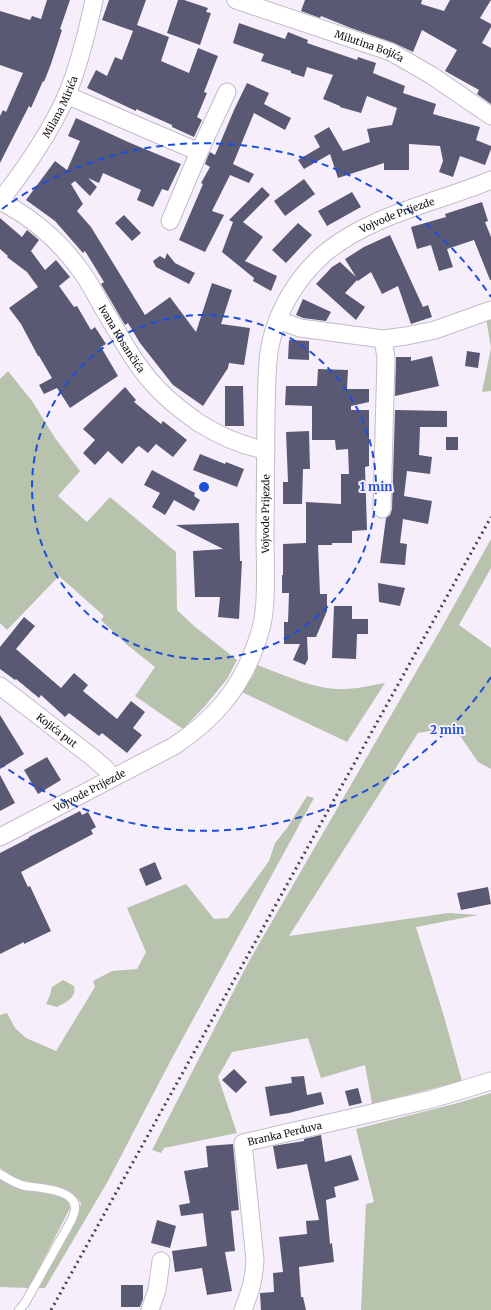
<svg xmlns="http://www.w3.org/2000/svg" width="491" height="1310" viewBox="0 0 491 1310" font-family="Merriweather,serif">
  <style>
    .green { fill: #b7c3ad }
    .building { fill: #5a5973 }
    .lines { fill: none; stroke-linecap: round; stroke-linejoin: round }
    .service-casing { stroke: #c4bbc9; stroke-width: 10 }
    .minor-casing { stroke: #c4bbc9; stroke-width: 19 }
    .service { stroke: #fff; stroke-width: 8 }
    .minor { stroke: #fff; stroke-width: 17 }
    .rail { stroke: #48444b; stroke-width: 3; stroke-dasharray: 2 4; stroke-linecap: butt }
    .ring { fill: none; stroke: #1d4ed8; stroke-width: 2; stroke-dasharray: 7 5 }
    .labels { text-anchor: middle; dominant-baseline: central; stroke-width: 4; stroke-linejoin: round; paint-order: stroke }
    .street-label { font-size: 10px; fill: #131015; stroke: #f7eefc }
    .centre { fill: #1d4ed8; stroke: #f7eefc; stroke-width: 2 }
    .ring-label { font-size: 12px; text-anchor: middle; font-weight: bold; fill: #1d4ed8; stroke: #f7eefc; stroke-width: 4; stroke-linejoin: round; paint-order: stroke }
  </style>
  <rect width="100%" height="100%" fill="#f7eefc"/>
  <path class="green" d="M491 317V391L482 392 491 348 486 318Z
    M8 371 32 401 55 438 80 471 58 496 87 522 110 497 176 552 177 610 194 626 237 660 227 679 205 706 183 729 135 696 155 667 126 644 101 620 104 616 59 576 7 630 0 623V379Z
    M491 539V568L459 625 491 648V769L478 762 454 727 418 733 289 936 448 913 478 915 416 927 443 1013 462 1081 372 1104 365 1065 321 1078 308 1038 232 1052 218 1077 237 1133 164 1148 161 1153 152 1150 248 963 442 627Z
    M257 665C284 675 316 690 344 689 358 689 372 685 385 683L347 742 242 692 253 676Z
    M307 796 314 798 172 1058 108 1181 45 1288H39L79 1212 81 1203C69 1183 44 1189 24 1182 16 1179 8 1173 0 1168V1015L7 1013 15 1028 26 1038 56 1051 95 987 93 981 112 971 137 969 146 952 127 908 186 884 214 919 228 918 269 861 275 843 287 828Z
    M63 980 74 986C77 998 66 1002 57 1007L46 1004 50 995 52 987Z
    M491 1093V1310H361L366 1204 374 1202 356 1129 454 1104Z
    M0 1178 60 1195C66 1198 69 1201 70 1208L29 1288 0 1287Z"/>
  <path class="building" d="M47 0H70L60 29 62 30 51 64 44 82 43 81 31 108 29 106 0 163V116L3 110 6 112 23 73 0 65V11L30 20 32 16 41 19Z
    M109 0H146L137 25 169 37 161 61 189 73 198 48 218 56 204 92 207 93 197 117 202 120 194 137 172 127V125L136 109V111L87 88 96 70 107 76 115 57 122 60 133 31 102 20Z
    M178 0H184L208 8 206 12 211 13 200 45 167 33Z
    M305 0H422L421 4 444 11 450 0H491L480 18 491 24V27L482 43 491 48V104L477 94 479 90 445 71 457 50 422 30 413 52 394 43 351 28 321 16 320 18 301 11Z
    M239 23 285 39 288 32 308 40 307 43 357 60 358 57 376 63 373 73 405 86 403 93 436 104 433 114 480 127 476 140 491 146V149L485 165 460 156 453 177 439 172 443 161 440 146 409 144V170H384V163L338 178 330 154 304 169 298 160 320 147 314 136 329 127 343 151 370 142 367 129 392 125 397 108 367 96 361 113 340 107V106L323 99 333 75 307 67 304 77 291 73V71L261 61 264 54 233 43Z
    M247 83 269 93 264 104 291 118 285 130 254 113 233 164 254 174 249 183 230 175 212 211 224 215 205 252 179 240 203 184 201 183 210 167 205 164 208 156 210 152 215 155 234 110Z
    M76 118 128 142 181 164 168 191 162 189 153 207 137 200 141 190 103 173 99 183 88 178 97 187 90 196 75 181 71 184 83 204 77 211 91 227 145 315 170 297 196 332 212 283 232 290 221 324 250 328 244 365 229 363 228 368 203 406 173 385 140 343 128 323 125 325 101 284 104 282 85 251 83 253 55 221 26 200 55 161 67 170 80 141 68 136Z
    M304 179 315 194 285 216 274 201Z
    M262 187 270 195 243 222 263 237 245 261 277 276 271 291 253 281 254 278 222 252 233 222 229 220Z
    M352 192 361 207 327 226 318 211Z
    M482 202 488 221 485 222 491 237V280H490L474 240 447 249 453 267 439 271 431 245 417 249 411 227 446 217 445 214Z
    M124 215 141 233 132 241 115 223Z
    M0 218 22 237 27 230 39 240 31 251 45 270 56 260 70 277 59 286 74 307 77 306 91 330 95 327 106 344 101 347 118 376 70 408 57 388 44 394 39 385 52 378 39 356H38L21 324 9 308 38 287 27 272 7 257 8 256 0 249Z
    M298 223 312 235 286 263 272 250Z
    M390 235 423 307 428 305 432 317 411 324 398 286 382 294 371 272 358 281 357 280 345 293 365 307 356 320 316 284 332 267 340 262 356 277 345 259 364 247Z
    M167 253 175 263 195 273 189 284 156 267 153 261 160 256 165 259Z
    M303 299 331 312 326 321 303 318 296 315Z
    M289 340 309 341V360L288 359Z
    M467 351 480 353 478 368 465 366Z
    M432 356 439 386 395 396 396 357H411V361Z
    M318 369 348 370 347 389H369V402L351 406V410H369V466L365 467 367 530 352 531V543H332V545H318L320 594H327V611L316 637H307L308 659 305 665 293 660 300 644H284V622H288L289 593H282V575H283V544L306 543V502L341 504V474H349L348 449 336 450 335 440H312V406L285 405 286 386H317Z
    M225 386H243L244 426H225Z
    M125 387 136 400 134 402 161 424 163 421 187 440 173 457 156 444 148 453 139 446 136 448 134 451 122 464 108 451 95 465 83 453 95 440 83 429Z
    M395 410 447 411V427H420L419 455 432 457 430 474 407 471 404 496 432 501 428 524 403 519 400 543 407 544 405 565 380 563 386 518 390 515 392 509Z
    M309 431 310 469H303L302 504H283V482H288L286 432Z
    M446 437H458V450H446Z
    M200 454 225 464 226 462 244 469 237 487 193 470Z
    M152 470 195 493 194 496 200 500 194 511 174 500 165 515 152 507 160 493 144 485Z
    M239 523 240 561H242L239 619 218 617 220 597H195L193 551 223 549 176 525Z
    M378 583 405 588 400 606 379 602Z
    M334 606H352V619H368V634H357L356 659 332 658Z
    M24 617 35 626 16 649 61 688 74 673 88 685 83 691 117 719 131 701 145 712 133 728 142 735 127 753 102 733 99 736 69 713 65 717 41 695 39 698 16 679 15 680 0 669V647Z
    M0 715 24 754 0 769Z
    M47 757 61 780 38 794 24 770Z
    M0 775 15 803 0 811Z
    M80 811 82 815 88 812 96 827 91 830 93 834 21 872 28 887 30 886 51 931 24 944V942L0 954V853L29 838V837Z
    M155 862 162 879 146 886 139 869Z
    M488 887 491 904 461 910 457 893Z
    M234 1069 247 1082 236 1093 222 1080Z
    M304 1076 307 1095 321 1092 324 1104 289 1113 270 1116 265 1087 292 1083 291 1077Z
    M358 1088 362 1103 349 1106 345 1091Z
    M321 1135 325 1162 351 1155 359 1180 334 1187 336 1197 326 1200 330 1244 332 1243 334 1262 299 1267 301 1297H303L306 1310H261L260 1293 274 1292 273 1273 283 1272 279 1237 307 1234 306 1221 319 1220 307 1164 277 1169 273 1146 304 1141V1139Z
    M233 1144 239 1210 231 1211 235 1251 225 1252 232 1291 207 1295 202 1268 175 1272 172 1251 207 1246 203 1213 181 1216 179 1205 190 1203 184 1171 208 1167 206 1146Z
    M157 1220 176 1226 170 1248 151 1243Z
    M121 1285H143V1299L140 1307H121Z"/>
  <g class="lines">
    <defs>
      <path id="service" d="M0 1174C8 1179 16 1184 25 1186 38 1188 73 1189 75 1206 76 1211 73 1216 71 1221L25 1303 19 1310"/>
      <g id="minor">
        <path id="s1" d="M236 0 391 52 431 75 491 116"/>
        <path d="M66 96 78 100 199 152"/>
        <path id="s2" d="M0 201C30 216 58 240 78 267 88 279 95 294 103 308 120 336 136 367 159 390 171 403 185 413 199 423 220 436 241 446 266 450"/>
        <path id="s3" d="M0 201C25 169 49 134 66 97 79 66 87 33 94 0"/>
        <path d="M170 221 199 152 227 92"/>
        <path d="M278 320 300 328 383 339 406 336 435 330 491 310"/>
        <path d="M382 509 386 358 383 339"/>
        <path id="s4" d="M0 686 92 757 106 769 112 778"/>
        <path id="s5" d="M0 837 174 746C213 720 239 691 255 647 259 636 263 623 264 612 267 586 265 560 265 535 265 494 266 452 266 411 267 389 266 367 270 346 277 310 298 276 325 253 372 214 436 203 491 180"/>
        <path d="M150 1310 157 1290 161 1261"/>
        <path id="s6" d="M243 1310C250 1292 254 1280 255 1260L243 1143 432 1099 491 1081"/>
      </g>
    </defs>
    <use href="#service" class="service-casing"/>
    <use href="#minor" class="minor-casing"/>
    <use href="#service" class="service"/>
    <use href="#minor" class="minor"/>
    <path class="rail" d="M51 1310 491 517"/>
  </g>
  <g class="ring">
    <circle cx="204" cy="487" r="172"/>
    <path d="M491 677A344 344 0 0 1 2 765M2 209A344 344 0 0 1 491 297"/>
  </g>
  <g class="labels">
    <g class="street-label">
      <text stroke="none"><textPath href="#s1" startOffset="141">Milutina Bojića</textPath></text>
      <text stroke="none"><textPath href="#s3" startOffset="112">Milana Mirića</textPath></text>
      <text stroke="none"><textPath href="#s5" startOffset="821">Vojvode Prijezde</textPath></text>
      <text stroke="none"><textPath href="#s2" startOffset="187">Ivana Kosančića</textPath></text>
      <text stroke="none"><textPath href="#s5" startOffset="461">Vojvode Prijezde</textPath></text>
      <text stroke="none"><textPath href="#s4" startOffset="72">Kojića put</textPath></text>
      <text stroke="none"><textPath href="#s5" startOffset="101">Vojvode Prijezde</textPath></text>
      <text stroke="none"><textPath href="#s6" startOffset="212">Branka Perduva</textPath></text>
    </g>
  </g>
  <circle cx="204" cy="487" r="6" class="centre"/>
  <g class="ring-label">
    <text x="376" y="491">1 min</text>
    <text x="447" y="734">2 min</text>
  </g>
</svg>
